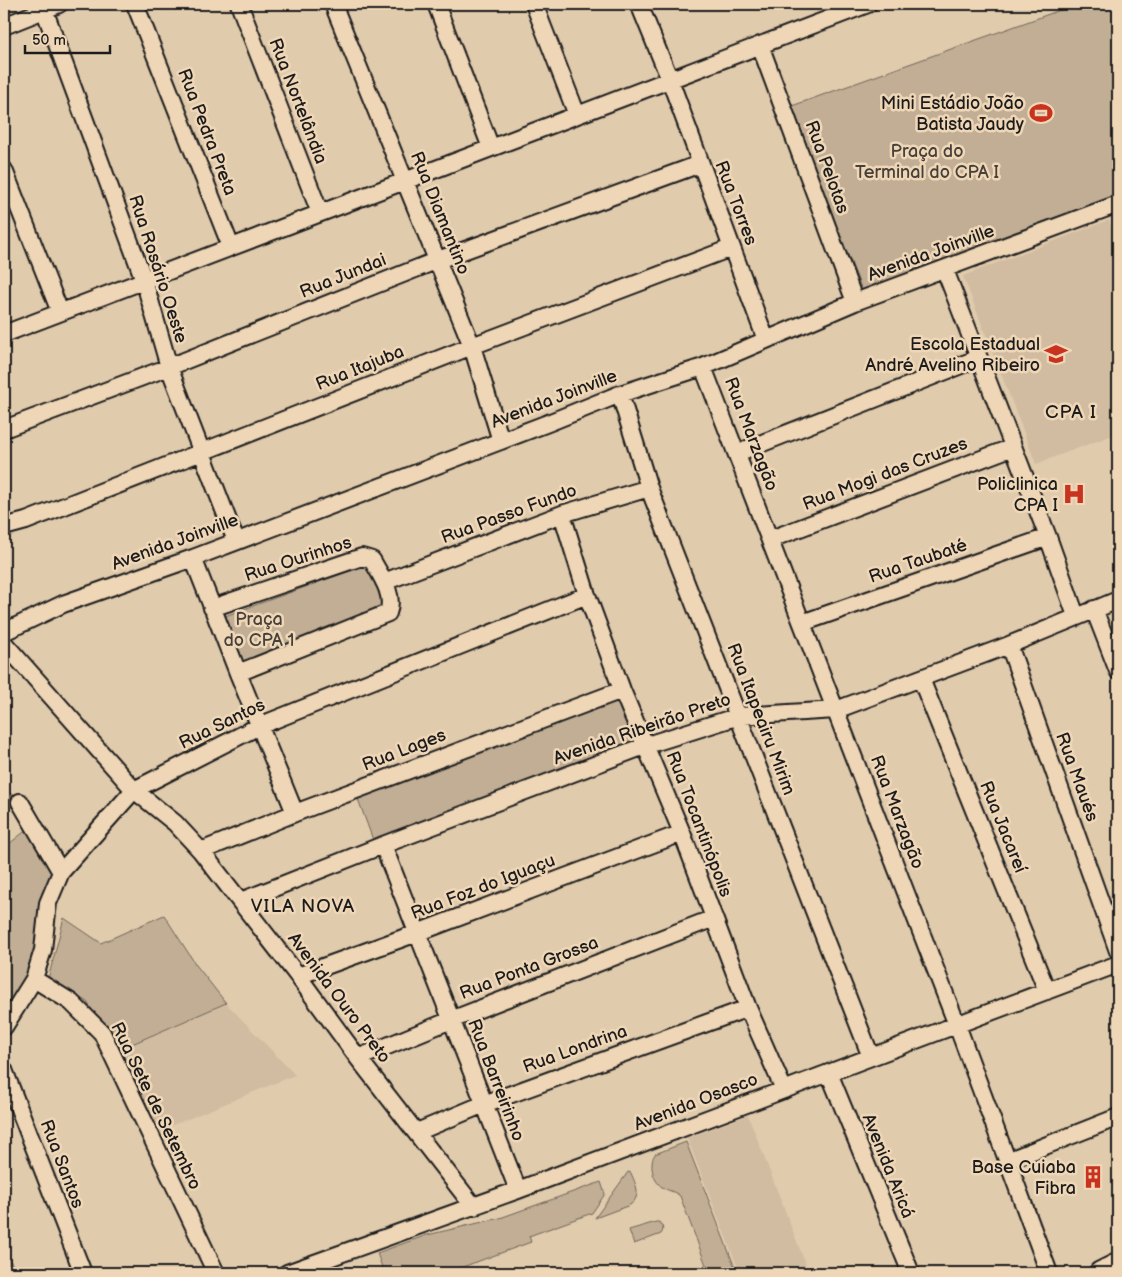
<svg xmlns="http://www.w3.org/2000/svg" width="1122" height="1277" viewBox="0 0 1122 1277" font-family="'Balsamiq Sans',sans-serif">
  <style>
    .built { fill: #d1bca1 }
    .green { fill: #c1ae95; stroke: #6e6558 }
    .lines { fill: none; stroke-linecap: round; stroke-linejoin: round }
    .minor-casing { stroke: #1c1c1c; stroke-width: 20 }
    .major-casing { stroke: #1c1c1c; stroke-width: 25 }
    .minor { stroke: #eed6b6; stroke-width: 16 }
    .major { stroke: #eed6b6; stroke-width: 21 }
    .labels { text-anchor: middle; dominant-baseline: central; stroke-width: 5; stroke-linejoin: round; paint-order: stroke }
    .street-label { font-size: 18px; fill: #1c1c1c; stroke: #eed6b6 }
    .poi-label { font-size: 18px; fill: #1c1c1c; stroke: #eed6b6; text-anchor: end }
    .park-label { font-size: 18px; fill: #45403a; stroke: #eed6b6 }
    .neighbourhood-label { font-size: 19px; letter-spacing: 1px; fill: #1c1c1c; stroke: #eed6b6 }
  </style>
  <rect width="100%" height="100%" fill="#e1cbad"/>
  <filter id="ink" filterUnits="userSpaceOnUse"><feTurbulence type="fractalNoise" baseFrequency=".02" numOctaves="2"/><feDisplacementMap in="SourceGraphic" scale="10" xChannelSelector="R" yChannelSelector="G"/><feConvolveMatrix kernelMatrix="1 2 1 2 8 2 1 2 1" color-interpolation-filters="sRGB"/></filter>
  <g filter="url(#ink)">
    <path class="built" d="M1109 220 1118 245V433L1036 464 963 276Z
      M226 1003 295 1075 156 1132 116 1051Z
      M748 1115 809 1273H740L687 1138Z"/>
    <path class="green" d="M1077 4H1112L1118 18V194L862 290 789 107Z
      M369 564 384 604 243 663 225 616Z
      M617 701C627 708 632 727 633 740L628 743 373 840 358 799Z
      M4 783 16 803 4 814Z
      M29 828 56 872 29 976 9 1004 4 1002V848Z
      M164 915 196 965 226 1003 116 1051 87 1002 48 979 64 918 101 943Z
      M686 1142 737 1273H709L680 1196C674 1191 668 1191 662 1187 652 1180 649 1163 655 1154Z
      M628 1172 631 1173C636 1185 642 1196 630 1205L595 1218Z
      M601 1182 605 1194 592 1213 529 1236 531 1242 446 1273H384L377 1253 427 1235 500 1218Z
      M656 1222H659C663 1226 664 1230 661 1234L634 1244 629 1230Z
      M4 1251 18 1273H4Z"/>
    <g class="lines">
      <defs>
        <path id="minor" d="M135 4 231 247
          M239 4 320 213
          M333 4 472 346 501 441
          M436 4 491 148
          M534 4 577 115
          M639 4 670 80 766 340
          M44 9 144 280 169 367 236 541
          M4 26 59 4
          M760 45 855 302
          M4 170 60 312
          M945 270 1048 537 1076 616
          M4 334 868 4
          M703 367 957 1025 1049 1273
          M620 394 649 488 871 1057
          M4 429 169 367 438 260 700 164
          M737 453 979 358
          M562 514 587 595 622 690 682 833 748 1008 784 1090
          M4 527 26 521 472 346 731 248
          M771 539 1013 447
          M193 558 238 673 295 813
          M384 582 562 514 649 488
          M212 608 362 557 372 560C381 576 395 595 388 613L238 673
          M1094 609 1118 671
          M802 623 1048 537
          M4 632 63 604 193 558 548 423 620 394 703 367 855 302 1118 204
          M4 643 134 790 175 823 201 851 298 976 358 1058 474 1207
          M1009 645 1118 951
          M921 679 1047 991
          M20 802 61 872
          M383 845 518 1190
          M201 851 295 813 622 690
          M241 901 383 845 647 745 739 716 836 710 1009 645 1118 600
          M298 976 417 933 682 833
          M34 979 71 1002 102 1033 216 1273
          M4 1027 34 979 43 950 48 903 61 872 134 790 259 726 587 595
          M358 1058 451 1020 714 918
          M4 1070 83 1273
          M829 1073 911 1273
          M417 1132 484 1104 748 1008
          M1007 1161 1118 1117
          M287 1273 518 1190 1118 964"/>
        <path id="major" d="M1100 1273 1118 1264"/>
      </defs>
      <use href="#minor" class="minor-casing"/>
      <use href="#major" class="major-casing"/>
      <use href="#minor" class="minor"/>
      <use href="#major" class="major"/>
    </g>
  </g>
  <defs>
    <symbol id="stadium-bare" viewBox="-9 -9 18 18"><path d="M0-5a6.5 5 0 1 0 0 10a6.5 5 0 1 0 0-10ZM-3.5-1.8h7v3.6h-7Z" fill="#c8321e" stroke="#eed6b6" stroke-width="2.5" paint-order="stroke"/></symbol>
    <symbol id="school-bare" viewBox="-9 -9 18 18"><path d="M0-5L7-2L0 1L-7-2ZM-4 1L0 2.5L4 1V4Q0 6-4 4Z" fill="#c8321e" stroke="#eed6b6" stroke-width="2.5" paint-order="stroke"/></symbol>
    <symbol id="hospital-bare" viewBox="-9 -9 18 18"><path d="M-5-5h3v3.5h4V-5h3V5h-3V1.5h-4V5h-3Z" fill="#c8321e" stroke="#eed6b6" stroke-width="2.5" paint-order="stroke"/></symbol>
    <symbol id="building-bare" viewBox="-9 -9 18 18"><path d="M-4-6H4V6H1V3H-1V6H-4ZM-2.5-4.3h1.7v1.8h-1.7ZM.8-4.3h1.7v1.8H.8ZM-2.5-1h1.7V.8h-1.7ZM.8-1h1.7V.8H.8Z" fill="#c8321e" stroke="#eed6b6" stroke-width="2.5" paint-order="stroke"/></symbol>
  </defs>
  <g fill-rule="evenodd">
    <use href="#stadium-bare" x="1025" y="97" width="32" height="32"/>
    <use href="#school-bare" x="1040" y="338" width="32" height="32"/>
    <use href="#hospital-bare" x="1058" y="478" width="32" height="32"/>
    <use href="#building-bare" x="1077" y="1161" width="32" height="32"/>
  </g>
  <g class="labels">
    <g class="street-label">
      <text transform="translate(298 101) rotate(69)">Rua Nortelândia</text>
      <text transform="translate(207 132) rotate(69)">Rua Pedra Preta</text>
      <text transform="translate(827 167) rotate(70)">Rua Pelotas</text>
      <text transform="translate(736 203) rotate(69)">Rua Torres</text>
      <text transform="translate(440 213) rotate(68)">Rua Diamantino</text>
      <text transform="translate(931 253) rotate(-20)">Avenida Joinville</text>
      <text transform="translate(158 269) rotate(72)">Rua Rosário Oeste</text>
      <text transform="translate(343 276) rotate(-22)">Rua Jundai</text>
      <text transform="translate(360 368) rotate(-22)">Rua Itajuba</text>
      <text transform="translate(554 399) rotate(-21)">Avenida Joinville</text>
      <text transform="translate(751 434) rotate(69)">Rua Marzagão</text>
      <text transform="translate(885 474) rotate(-21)">Rua Mogi das Cruzes</text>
      <text transform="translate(509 514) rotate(-20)">Rua Passo Fundo</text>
      <text transform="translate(175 542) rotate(-20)">Avenida Joinville</text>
      <text transform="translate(298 559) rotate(-18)">Rua Ourinhos</text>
      <text transform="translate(918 561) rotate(-19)">Rua Taubaté</text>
      <text transform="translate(761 719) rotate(69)">Rua Itapeairu Mirim</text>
      <text transform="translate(222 724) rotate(-26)">Rua Santos</text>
      <text transform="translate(642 729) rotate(-19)">Avenida Ribeirão Preto</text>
      <text transform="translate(404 750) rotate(-21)">Rua Lages</text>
      <text transform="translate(1077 777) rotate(70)">Rua Maués</text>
      <text transform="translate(897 812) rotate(69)">Rua Marzagão</text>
      <text transform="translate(699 824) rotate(69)">Rua Tocantinópolis</text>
      <text transform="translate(1003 827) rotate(68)">Rua Jacareí</text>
      <text transform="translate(483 887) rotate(-21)">Rua Foz do Iguaçu</text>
      <text transform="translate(529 968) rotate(-21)">Rua Ponta Grossa</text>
      <text transform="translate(339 998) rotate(53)">Avenida Ouro Preto</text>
      <text transform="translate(575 1049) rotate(-20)">Rua Londrina</text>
      <text transform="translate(496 1080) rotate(69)">Rua Barreirinho</text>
      <text transform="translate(696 1102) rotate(-21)">Avenida Osasco</text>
      <text transform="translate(156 1106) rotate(64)">Rua Sete de Setembro</text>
      <text transform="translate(62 1164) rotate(69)">Rua Santos</text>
      <text transform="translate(888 1166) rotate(68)">Avenida Aricá</text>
    </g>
    <g class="poi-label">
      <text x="1024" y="103">Mini Estádio João<tspan x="1024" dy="21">Batista Jaudy</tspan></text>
      <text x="1040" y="344">Escola Estadual<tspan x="1040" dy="21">André Avelino Ribeiro</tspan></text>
      <text x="1058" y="484">Policlinica<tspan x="1058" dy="21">CPA I</tspan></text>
      <text x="1076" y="1167">Base Cuiaba<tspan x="1076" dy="21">Fibra</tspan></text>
    </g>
    <g class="park-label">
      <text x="927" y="151">Praça do<tspan x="927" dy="21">Terminal do CPA I</tspan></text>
      <text x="259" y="619">Praça<tspan x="259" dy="21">do CPA 1</tspan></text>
    </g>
    <g class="neighbourhood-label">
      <text x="1071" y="412">CPA I</text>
      <text x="303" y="906">VILA NOVA</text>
    </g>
  </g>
  <rect width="1122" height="1277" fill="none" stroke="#eed6b6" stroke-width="20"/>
  <rect x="10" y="10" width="1102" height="1257" fill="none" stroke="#1c1c1c" stroke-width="2" filter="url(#ink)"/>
  <path d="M25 45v8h85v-8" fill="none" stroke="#1c1c1c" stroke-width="2.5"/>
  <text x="32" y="45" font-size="15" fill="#1c1c1c" stroke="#eed6b6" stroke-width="4" paint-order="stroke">50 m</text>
</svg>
